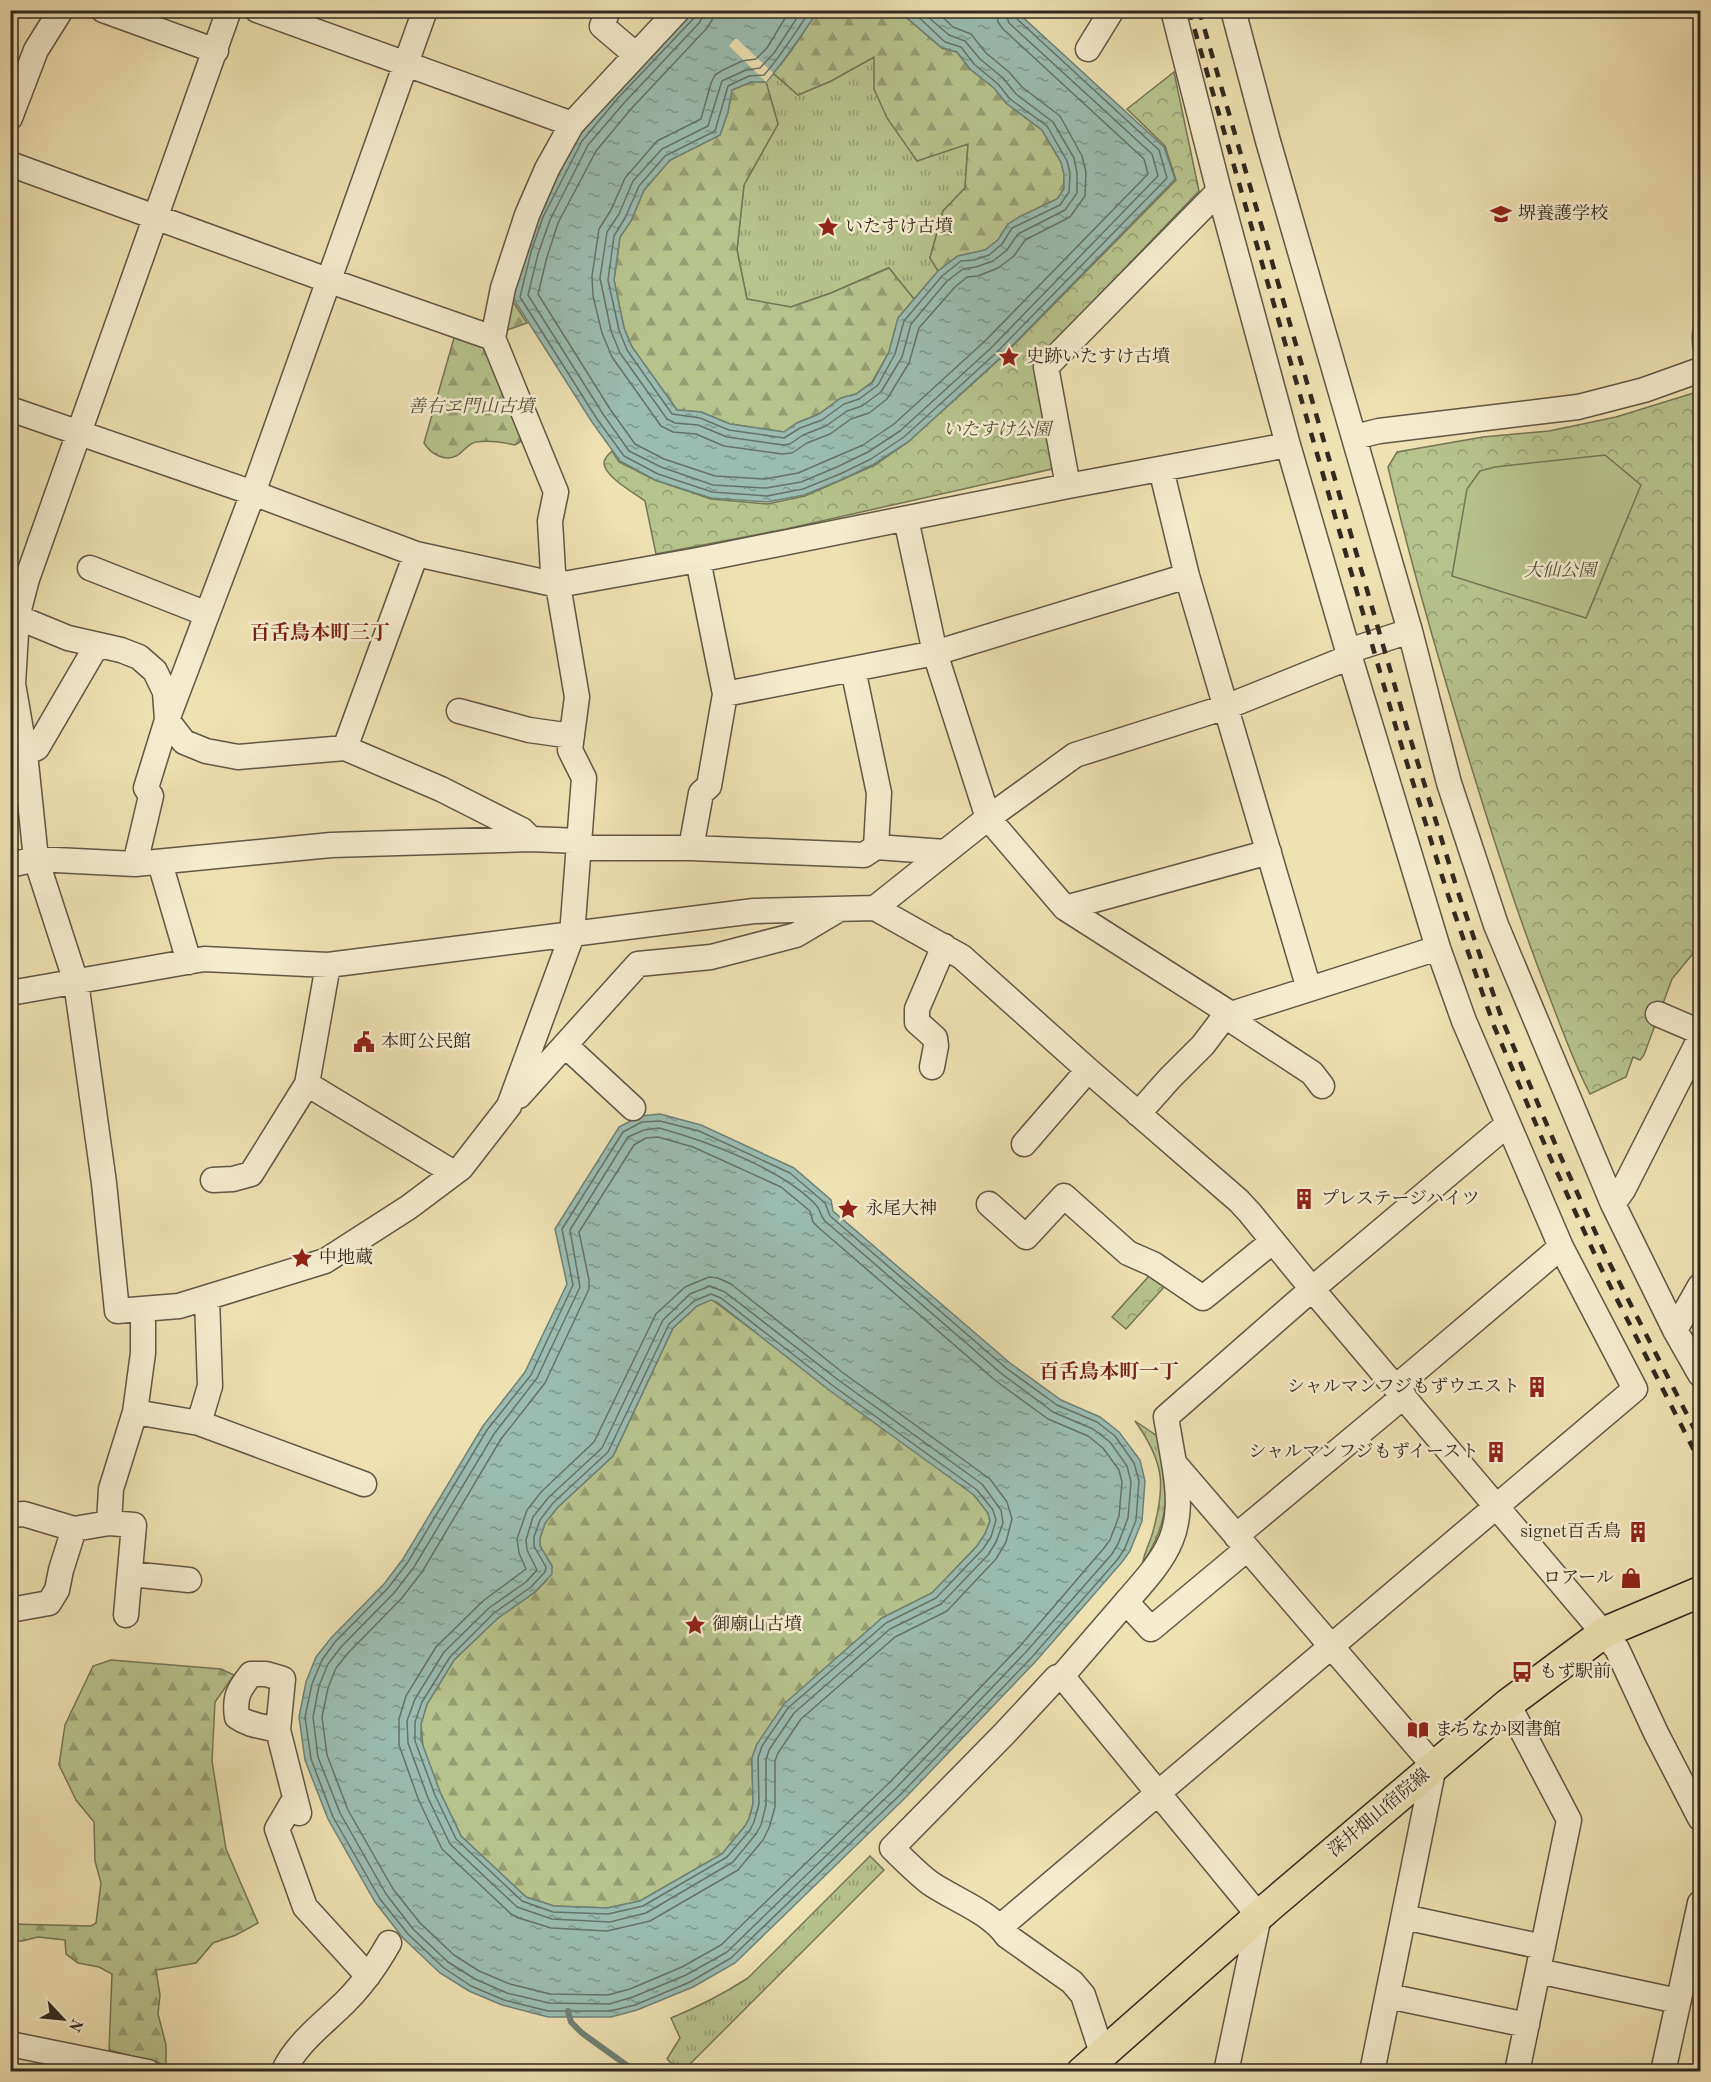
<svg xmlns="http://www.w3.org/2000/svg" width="1711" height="2082" viewBox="0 0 1711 2082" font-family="'Old Standard TT','Noto Serif JP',serif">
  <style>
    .grass { fill: url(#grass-tufts); stroke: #747656; stroke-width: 1.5 }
    .forest { fill: url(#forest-firs); stroke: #747656; stroke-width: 1.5 }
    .park { fill: url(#park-crowns); stroke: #747656; stroke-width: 1.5 }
    .garden { fill: #b7c38d; stroke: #747656; stroke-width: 1.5 }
    .water { fill: url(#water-ripples); stroke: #708177; stroke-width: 1.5; fill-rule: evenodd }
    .pier { fill: #eee1b2 }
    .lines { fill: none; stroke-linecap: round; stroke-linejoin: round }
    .shore { stroke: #667268; stroke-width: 1.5 }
    .stream { stroke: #708177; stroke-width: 6 }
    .minor-casing { stroke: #605744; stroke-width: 27 }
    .major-casing { stroke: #31291f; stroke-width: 33 }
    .minor { stroke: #f4eccd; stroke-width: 24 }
    .major { stroke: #eee1b2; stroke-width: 30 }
    .rail { stroke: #31291f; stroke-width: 4.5; stroke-dasharray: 10 10; stroke-linecap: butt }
    .labels { text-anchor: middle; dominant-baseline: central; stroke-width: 5; stroke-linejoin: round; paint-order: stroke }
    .poi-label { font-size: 18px; fill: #31291f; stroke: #f4eccd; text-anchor: start }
    .park-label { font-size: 18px; font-style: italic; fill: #52503a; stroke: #f4eccd }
    .street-label { font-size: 18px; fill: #31291f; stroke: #f4eccd }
    .neighbourhood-label { font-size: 20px; font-weight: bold; fill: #7a1f14; stroke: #f4eccd }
  </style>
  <defs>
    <pattern id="grass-tufts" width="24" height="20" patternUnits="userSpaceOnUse" patternTransform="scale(1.5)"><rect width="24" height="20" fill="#b7c38d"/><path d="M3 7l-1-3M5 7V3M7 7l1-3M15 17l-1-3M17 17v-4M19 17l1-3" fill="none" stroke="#959e73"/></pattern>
    <pattern id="forest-firs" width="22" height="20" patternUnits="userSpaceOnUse" patternTransform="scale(1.5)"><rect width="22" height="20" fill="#b7c38d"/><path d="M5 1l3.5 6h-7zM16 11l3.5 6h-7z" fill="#959e73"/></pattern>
    <pattern id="park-crowns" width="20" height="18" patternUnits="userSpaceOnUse" patternTransform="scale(1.5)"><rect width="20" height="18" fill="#b7c38d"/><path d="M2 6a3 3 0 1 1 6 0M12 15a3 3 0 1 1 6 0" fill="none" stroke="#959e73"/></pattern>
    <pattern id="water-ripples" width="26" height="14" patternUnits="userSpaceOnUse" patternTransform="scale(1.5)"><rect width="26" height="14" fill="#9abcb1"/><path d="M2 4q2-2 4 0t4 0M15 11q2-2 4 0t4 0" fill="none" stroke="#7e998f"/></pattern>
  </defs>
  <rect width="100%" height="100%" fill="#eee1b2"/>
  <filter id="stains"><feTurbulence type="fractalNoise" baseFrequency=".00333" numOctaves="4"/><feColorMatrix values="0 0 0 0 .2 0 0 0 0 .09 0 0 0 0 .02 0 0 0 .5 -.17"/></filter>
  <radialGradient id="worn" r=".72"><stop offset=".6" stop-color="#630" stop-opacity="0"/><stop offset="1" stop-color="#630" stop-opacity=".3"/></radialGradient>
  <path class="grass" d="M874 57 968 144 965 188 943 211 930 258 938 271 914 299 888 268 831 293 791 307 747 300 737 250 744 185 778 124 766 82 773 73 798 95 831 81Z
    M1135 1421 1166 1442C1168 1476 1170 1509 1155 1541 1151 1548 1149 1556 1143 1561 1145 1552 1149 1544 1152 1535 1166 1486 1165 1463 1135 1421Z
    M870 1856 884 1870 683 2071H679L667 2059 680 2038 671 2018C698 2007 723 1994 748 1978Z"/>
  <path class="forest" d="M818 11H904L907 18 942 48 957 52 970 69 994 88 1006 103 1042 130 1061 162 1064 174V189L1057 199 1008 224 998 240 985 250 958 256 938 271 930 258 943 211 965 188 968 144 917 161 887 118 874 89V57L831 81 798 95 773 73C791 55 803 31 818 11Z
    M751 82H766L778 124 744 185 737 250 747 299 791 307 831 293 889 268 914 299 898 318 889 352 872 382 856 394 841 398 819 414 797 423 784 432 730 424 701 412 677 410 632 347 624 328 614 280 620 237 631 221 644 190 670 160 720 135 728 112 732 90Z
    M512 300 527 323 507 330V320Z
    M454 338 483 347 521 437 520 442 515 445C502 442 490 440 476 442 467 444 464 452 456 456 444 462 430 453 424 443Z
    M711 1299 974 1495 988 1513 990 1521 985 1534 977 1546 932 1593 882 1618 757 1744 752 1758 753 1804 749 1819 745 1826 722 1854 640 1901 607 1908 554 1906 526 1897 461 1836 440 1792 423 1748 421 1724 427 1704 454 1660 498 1618 535 1592 547 1580 552 1566 540 1546V1538L545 1523 558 1507 613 1456 673 1328 697 1306Z
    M111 1660 221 1669 234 1675 215 1702 212 1761 226 1849 258 1923 236 1935 213 1943 196 1963 156 1970 160 1995 158 2014 166 2045V2065L109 2050 112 1974 99 1967 78 1963 66 1954 65 1940 38 1937 22 1941H11V1924L91 1926 96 1923 101 1883 95 1861 94 1822 76 1800 59 1765 65 1725 93 1666Z"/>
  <path class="park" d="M1174 72 1199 191 1038 359 1056 462 1052 469 786 529 656 554 645 501C634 493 604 476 604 463 604 458 609 454 612 451L619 462 655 480 711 499 767 504 805 496 875 465 908 442 1001 358 1176 180 1165 146 1127 109Z
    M1700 391V945L1672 979 1644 1055 1640 1060 1633 1057 1626 1077 1590 1094C1575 1065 1564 1035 1553 1006 1527 941 1505 875 1484 808 1449 695 1415 582 1388 467L1397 452 1483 437 1549 431 1616 417Z
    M1149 1276 1166 1285 1126 1329 1112 1317Z"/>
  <path class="garden" d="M1700 311V350L1694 352C1690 337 1692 324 1700 311Z
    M1605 455 1641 485 1586 618 1452 576 1467 489 1480 471 1495 467Z"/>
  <path class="water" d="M692 11H818C801 35 786 60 766 82H751L732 90 728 112 720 135 670 160 644 190 631 221 620 237 614 280 624 328 632 347 677 410 701 412 730 424 784 432 797 423 819 414 841 398 856 394 873 382 889 352 898 318 938 271 958 256 985 250 998 240 1008 224 1019 217 1057 199 1064 189V174L1061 162 1042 130 1006 103 994 88 970 69 957 52 942 48 907 18 904 11H1016L1164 147 1175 179 1001 357 908 442 874 464 843 479 804 495 767 502 711 498 655 480 620 461 592 422 513 298 525 250 537 215 577 138 614 94Z
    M660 1114 701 1125 794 1168 831 1200 833 1211 1010 1363 1061 1400 1100 1417 1119 1432 1140 1460 1145 1481 1142 1521 1130 1551 1122 1562 1036 1661 906 1797 735 1963 693 1987 637 2010 611 2017H548L502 2005 469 1991 440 1973 403 1938 375 1902 328 1819 305 1760 299 1717 306 1682 316 1657 331 1638 384 1584 403 1559 483 1426 525 1372 567 1284 555 1229 619 1127 640 1116ZM711 1300 718 1303 829 1390 974 1495 988 1513 990 1521 985 1534 977 1546 932 1593 882 1618 784 1704 757 1744 752 1758 753 1804 749 1819 745 1826 722 1854 640 1901 607 1908 554 1906 526 1897 461 1836 440 1792 421 1740V1724L427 1704 454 1660 498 1618 535 1592 552 1574V1566L540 1546V1538L545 1523 558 1507 613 1456 673 1328 697 1306Z"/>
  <path class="pier" d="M736 38 773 73 766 82 729 46Z"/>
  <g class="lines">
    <path class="shore" d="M696 10 695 17 618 98 582 141 543 217 531 252 520 297 597 419 624 456 658 474 712 492 767 496 803 489 840 474 871 459 904 437 996 353 1167 178 1159 150 1015 17 1012 10
      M704 10 700 22 624 103 588 145 550 220 538 254 528 295 603 414 629 451 661 467 713 485 766 488 801 482 837 467 868 452 900 431 991 348 1158 176 1152 154 1009 23 1005 10
      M713 10 712 20 707 28 631 109 596 151 558 223 547 257 538 294 610 409 635 444 664 459 715 476 765 479 798 473 863 445 894 424 985 341 1148 174 1144 159 1003 29 998 22 996 10
      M790 10 767 48 756 59 742 61 723 70 715 75 711 83 701 119 657 141 625 178 611 210 599 229 592 276 593 296 602 333 612 357 661 426 673 432 696 434 724 446 782 454 792 453 807 443 830 434 851 419 869 413 887 399 909 363 919 328 954 288 967 277 978 276 998 268 1014 256 1025 240 1070 217 1085 196 1086 172 1082 156 1060 116 1022 87 1009 72 986 53 971 34 953 27 935 10
      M802 10 774 53 760 68 746 70 722 81 708 126 662 149 633 181 619 214 607 232 600 278 611 331 620 353 667 419 675 423 698 425 727 437 783 445 790 444 803 435 826 426 847 411 862 406 881 392 902 357 911 324 947 281 963 269 976 267 993 261 1007 250 1018 234 1065 210 1077 193V173L1074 158 1053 122 1016 94 1003 78 980 59 965 41 949 35 920 10
      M811 10C795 32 782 55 764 75L749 76 728 86 715 131 665 156 639 186 625 218 614 236 608 280 619 330 627 350 672 414 700 418 729 430 784 438 800 428 822 420 844 404 859 399 878 385 895 354 904 321 942 276 961 261 974 260 989 255 1002 244 1012 228 1060 205 1069 192 1070 173 1067 161 1047 126 1010 99 998 84 974 64 961 47 945 42 911 10
      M660 1121 699 1131 790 1173 825 1203 830 1216 1006 1368 1057 1405 1097 1422 1115 1436 1134 1463 1139 1481 1136 1520 1125 1548 1118 1559 1032 1657 902 1793 731 1958 690 1982 635 2005 610 2011H548L504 2000 471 1986 444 1968 408 1934 380 1899 333 1817 311 1759 305 1717 312 1684 322 1660 335 1642 388 1588 408 1562 487 1430 531 1375 573 1285 562 1229 623 1132 642 1122Z
      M659 1128C707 1141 782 1169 816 1205 821 1210 820 1216 825 1221L1002 1374 1053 1412 1093 1429 1110 1442 1127 1466 1131 1482 1128 1518 1118 1544 1112 1554 1026 1652 896 1788 727 1952 686 1975 633 1997 609 2004 549 2003 507 1993 475 1979 448 1962 413 1929 386 1894 340 1813 318 1757 313 1717 319 1686 328 1664 341 1647 394 1593 414 1567 494 1434 537 1378 580 1287 570 1230 628 1137 644 1130Z
      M658 1137 693 1147 781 1187 810 1211 813 1222 819 1228 996 1381 1048 1419 1088 1436 1103 1448 1119 1470 1122 1482 1119 1516 1110 1540 1104 1548 1020 1646 890 1782 721 1945 682 1967 630 1989 608 1995 550 1994 510 1984 479 1971 454 1955 420 1923 393 1889 348 1810 327 1755 322 1717 328 1688 336 1668 348 1653 401 1599 422 1572 501 1439 545 1383 589 1289V1280L579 1232 634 1145 646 1138Z
      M709 1277 718 1278 731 1284 842 1372 990 1479 1007 1502 1012 1519 1006 1542 996 1559 947 1611 895 1637 801 1719 778 1753 775 1761V1807L769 1828 763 1840 738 1870 650 1921 607 1931 551 1928 519 1918 511 1914 442 1849 419 1801 399 1745V1719L406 1696 436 1647 483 1601 526 1569 519 1553 517 1539 527 1510 542 1491 594 1442 656 1314 685 1287Z
      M710 1286 725 1292 837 1379 982 1484 1001 1510 1003 1523 996 1542 988 1555 941 1604 890 1629 794 1713 769 1750 766 1760V1805L761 1825 756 1834 733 1862 646 1913 610 1922 552 1919 517 1907 450 1844 428 1798 408 1743 407 1721 415 1699 444 1652 489 1608 526 1582 537 1570 527 1550 526 1540 533 1517 548 1498 602 1448 663 1320 690 1294Z
      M711 1294 721 1298 832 1385 977 1490 993 1510 996 1520 991 1537 983 1549 936 1598 886 1623 788 1708 762 1746 758 1758 759 1804 754 1822 750 1830 727 1857 643 1906 608 1914 553 1912 522 1901 456 1839 435 1795 415 1741V1722L422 1702 450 1657 494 1613 531 1587 545 1572 546 1567 534 1546V1537L540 1520 553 1503 608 1452 669 1324 694 1301Z"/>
    <path class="stream" d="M568 2011 571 2022 582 2033 636 2072"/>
    <defs>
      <path id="minor" d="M103 10 216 51
        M229 10 27 579 17 617 13 684 25 753 36 859 76 982 104 1183 117 1311 179 1306 325 1261 409 1207 461 1168 509 1106 572 935 584 778 570 750 577 697 558 585 553 572 550 521 556 492 493 338 503 288 527 215 547 169 572 124 678 10
        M257 10 572 124
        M608 10 602 26 636 55
        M1233 10 1268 141 1410 631 1449 783 1496 925 1613 1204 1675 1330 1700 1374
        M1088 49 1112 10
        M10 118 36 50 61 10
        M10 164 330 281 493 338
        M10 409 253 493 416 554 558 585 698 560 1068 486 1288 445
        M1355 437 1379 431 1578 407 1644 390 1700 370
        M1161 469 1187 576 1309 989
        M1068 486 1046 367 1219 191
        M906 519 935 653 988 818 1065 908 1231 1014 1438 948
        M90 568 207 614
        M17 617 68 638 121 650 139 657 155 671 165 692 167 720 184 742 206 751 238 757 345 748 441 789 522 830 531 839
        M1348 651 1410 631
        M853 669 879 793 876 847 945 852
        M725 694 935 653 1187 576
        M459 711 529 730 572 736
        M345 748 416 554
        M25 753 37 748 97 645
        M579 848H691L864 855 876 847
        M691 848 701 793 709 786 725 694 698 560
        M160 863 189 962
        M135 864 151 796 146 788 167 720 253 493 425 10
        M10 865 36 859 135 864 331 845 531 839 579 841
        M875 908 988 818 1075 755 1226 707 1350 657
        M1065 908 1269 852
        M10 993 204 959 328 965 754 911 875 908 962 957 1088 1070 1239 1201 1250 1213 1312 1289 1617 1649 1656 1733 1700 1818
        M1658 1014 1700 1032
        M1225 1016 1312 1073 1322 1086
        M565 1045 633 1108
        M932 1067 936 1046 935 1038 917 1022V1009L944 946
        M307 1084 454 1173
        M519 1096 638 964 711 957 796 935 838 910
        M1138 1114 1170 1078 1203 1045 1225 1016 1231 1014
        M1024 1144 1088 1070
        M213 1180 233 1179 251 1174 307 1084 328 965
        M989 1204 1026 1237 1064 1196 1128 1253 1153 1264 1203 1298 1273 1241
        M1613 1204 1623 1190 1700 1038
        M1675 1330 1700 1286
        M1396 1387 1561 1247
        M135 1412 199 1423 364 1484
        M199 1423 210 1386 207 1299
        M10 1515 24 1514 74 1529
        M109 1523 134 1525 126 1615
        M1236 1536 1404 1396
        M130 1574 189 1580
        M1126 1602C1170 1552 1186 1533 1174 1463
        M10 1610 49 1603 57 1590 61 1570 74 1529 109 1523 111 1489 135 1412 143 1353V1310
        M1062 1676 1057 1677 1005 1733 892 1848C904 1860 917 1873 930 1883 955 1900 989 1911 1007 1936L1072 1982 1083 1995 1102 2053
        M1508 1704 1569 1820 1517 2072
        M278 1730C263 1726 250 1726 237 1717 234 1697 239 1689 251 1674H266L283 1679 278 1730 299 1813
        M294 1800 277 1829 305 1907 368 1976
        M1404 1917 1543 1947
        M1000 1927 1635 1389 1561 1247 1464 1021 1438 948 1348 651 1288 445 1219 191 1173 10
        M1538 1971 1678 2001
        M1388 1996 1527 2025
        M10 2044 148 2072
        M283 2072C296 2045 317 2029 338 2009 359 1990 375 1968 389 1943
        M1226 2072 1259 1916 1062 1676 1126 1602 1151 1629 1247 1549
        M1372 2072 1434 1766 1174 1463 1166 1417 1312 1289 1508 1124
        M1663 2072 1700 1903"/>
      <path id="major" d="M1082 2072 1270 1906 1508 1704 1605 1632 1700 1592"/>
    </defs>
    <use href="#minor" class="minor-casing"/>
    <use href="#major" class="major-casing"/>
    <use href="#minor" class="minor"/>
    <use href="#major" class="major"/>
    <path class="rail" d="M1189 10 1397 731 1447 892 1494 1026 1550 1157 1601 1268 1700 1462
      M1199 10 1407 728 1457 889 1503 1022 1559 1153 1610 1264 1700 1440"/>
  </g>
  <defs>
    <symbol id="school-bare" viewBox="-9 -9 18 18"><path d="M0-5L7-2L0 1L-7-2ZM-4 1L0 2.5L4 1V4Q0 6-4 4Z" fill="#8f2418" stroke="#f4eccd" stroke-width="2.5" paint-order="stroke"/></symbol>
    <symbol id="sight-bare" viewBox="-9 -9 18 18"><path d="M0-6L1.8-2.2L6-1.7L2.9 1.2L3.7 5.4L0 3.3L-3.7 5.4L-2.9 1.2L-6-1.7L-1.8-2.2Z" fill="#8f2418" stroke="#f4eccd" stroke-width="2.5" paint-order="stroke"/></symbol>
    <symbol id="civic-bare" viewBox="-9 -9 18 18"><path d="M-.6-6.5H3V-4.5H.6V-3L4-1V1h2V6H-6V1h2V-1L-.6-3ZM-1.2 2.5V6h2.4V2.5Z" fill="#8f2418" stroke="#f4eccd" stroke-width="2.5" paint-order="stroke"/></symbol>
    <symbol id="building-bare" viewBox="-9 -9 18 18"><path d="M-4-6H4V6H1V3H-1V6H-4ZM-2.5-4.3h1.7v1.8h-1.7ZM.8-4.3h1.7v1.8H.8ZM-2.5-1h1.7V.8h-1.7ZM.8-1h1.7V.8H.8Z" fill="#8f2418" stroke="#f4eccd" stroke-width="2.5" paint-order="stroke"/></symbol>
    <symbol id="shop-bare" viewBox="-9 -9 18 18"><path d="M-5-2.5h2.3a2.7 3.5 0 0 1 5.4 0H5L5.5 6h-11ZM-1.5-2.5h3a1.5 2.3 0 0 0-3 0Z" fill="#8f2418" stroke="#f4eccd" stroke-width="2.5" paint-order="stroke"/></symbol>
    <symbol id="bus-bare" viewBox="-9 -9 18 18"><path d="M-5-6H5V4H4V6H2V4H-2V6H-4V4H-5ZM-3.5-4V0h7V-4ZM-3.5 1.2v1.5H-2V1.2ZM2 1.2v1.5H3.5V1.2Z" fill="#8f2418" stroke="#f4eccd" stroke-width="2.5" paint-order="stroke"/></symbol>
    <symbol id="library-bare" viewBox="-9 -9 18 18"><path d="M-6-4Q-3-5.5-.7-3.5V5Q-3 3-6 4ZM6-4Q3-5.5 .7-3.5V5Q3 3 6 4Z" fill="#8f2418" stroke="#f4eccd" stroke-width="2.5" paint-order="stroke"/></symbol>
  </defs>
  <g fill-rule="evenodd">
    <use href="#school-bare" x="1486" y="199" width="30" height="30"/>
    <use href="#sight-bare" x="813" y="212" width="30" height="30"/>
    <use href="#sight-bare" x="994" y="342" width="30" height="30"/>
    <use href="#civic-bare" x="349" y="1027" width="30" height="30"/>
    <use href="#building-bare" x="1289" y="1184" width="30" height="30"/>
    <use href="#sight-bare" x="833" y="1194" width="30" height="30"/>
    <use href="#sight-bare" x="287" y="1243" width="30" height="30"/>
    <use href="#building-bare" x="1522" y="1372" width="30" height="30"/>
    <use href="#building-bare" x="1481" y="1437" width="30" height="30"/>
    <use href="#building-bare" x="1623" y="1517" width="30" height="30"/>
    <use href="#shop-bare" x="1616" y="1563" width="30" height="30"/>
    <use href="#sight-bare" x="680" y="1610" width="30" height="30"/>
    <use href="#bus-bare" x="1507" y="1657" width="30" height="30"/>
    <use href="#library-bare" x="1403" y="1715" width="30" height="30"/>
  </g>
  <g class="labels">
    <g class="poi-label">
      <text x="1518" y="214">堺養護学校</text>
      <text x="845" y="227">いたすけ古墳</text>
      <text x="1026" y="357">史跡いたすけ古墳</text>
      <text x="381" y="1042">本町公民館</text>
      <text x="1321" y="1199">プレステージハイツ</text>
      <text x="865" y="1209">永尾大神</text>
      <text x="319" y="1258">中地蔵</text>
      <text x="1520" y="1387" text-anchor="end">シャルマンフジもずウエスト</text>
      <text x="1479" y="1452" text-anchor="end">シャルマンフジもずイースト</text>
      <text x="1621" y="1532" text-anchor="end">signet百舌鳥</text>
      <text x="1614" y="1578" text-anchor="end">ロアール</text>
      <text x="712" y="1625">御廟山古墳</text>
      <text x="1539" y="1672">もず駅前</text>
      <text x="1435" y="1730">まちなか図書館</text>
    </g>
    <g class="park-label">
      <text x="471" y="407">善右ヱ門山古墳</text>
      <text x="997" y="430">いたすけ公園</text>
      <text x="1560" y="571">大仙公園</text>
    </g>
    <g class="street-label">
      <text transform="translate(1379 1813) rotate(-40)">深井畑山宿院線</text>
    </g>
    <g class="neighbourhood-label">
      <text x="320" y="634">百舌鳥本町三丁</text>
      <text x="1109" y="1373">百舌鳥本町一丁</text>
    </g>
  </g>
  <rect width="1711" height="2082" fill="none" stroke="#eee1b2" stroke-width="36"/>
  <rect x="12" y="12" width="1687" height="2058" fill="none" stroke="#31291f" stroke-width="3"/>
  <rect x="18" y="18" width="1675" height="2046" fill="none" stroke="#31291f" stroke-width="1.5"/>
  <g transform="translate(63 2019) rotate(116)" stroke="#f4eccd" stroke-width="4.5" paint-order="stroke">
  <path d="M0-4.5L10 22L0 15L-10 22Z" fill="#31291f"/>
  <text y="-9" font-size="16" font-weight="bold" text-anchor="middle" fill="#31291f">N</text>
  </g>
  <rect width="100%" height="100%" filter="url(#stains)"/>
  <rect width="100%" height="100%" fill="url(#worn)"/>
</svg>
